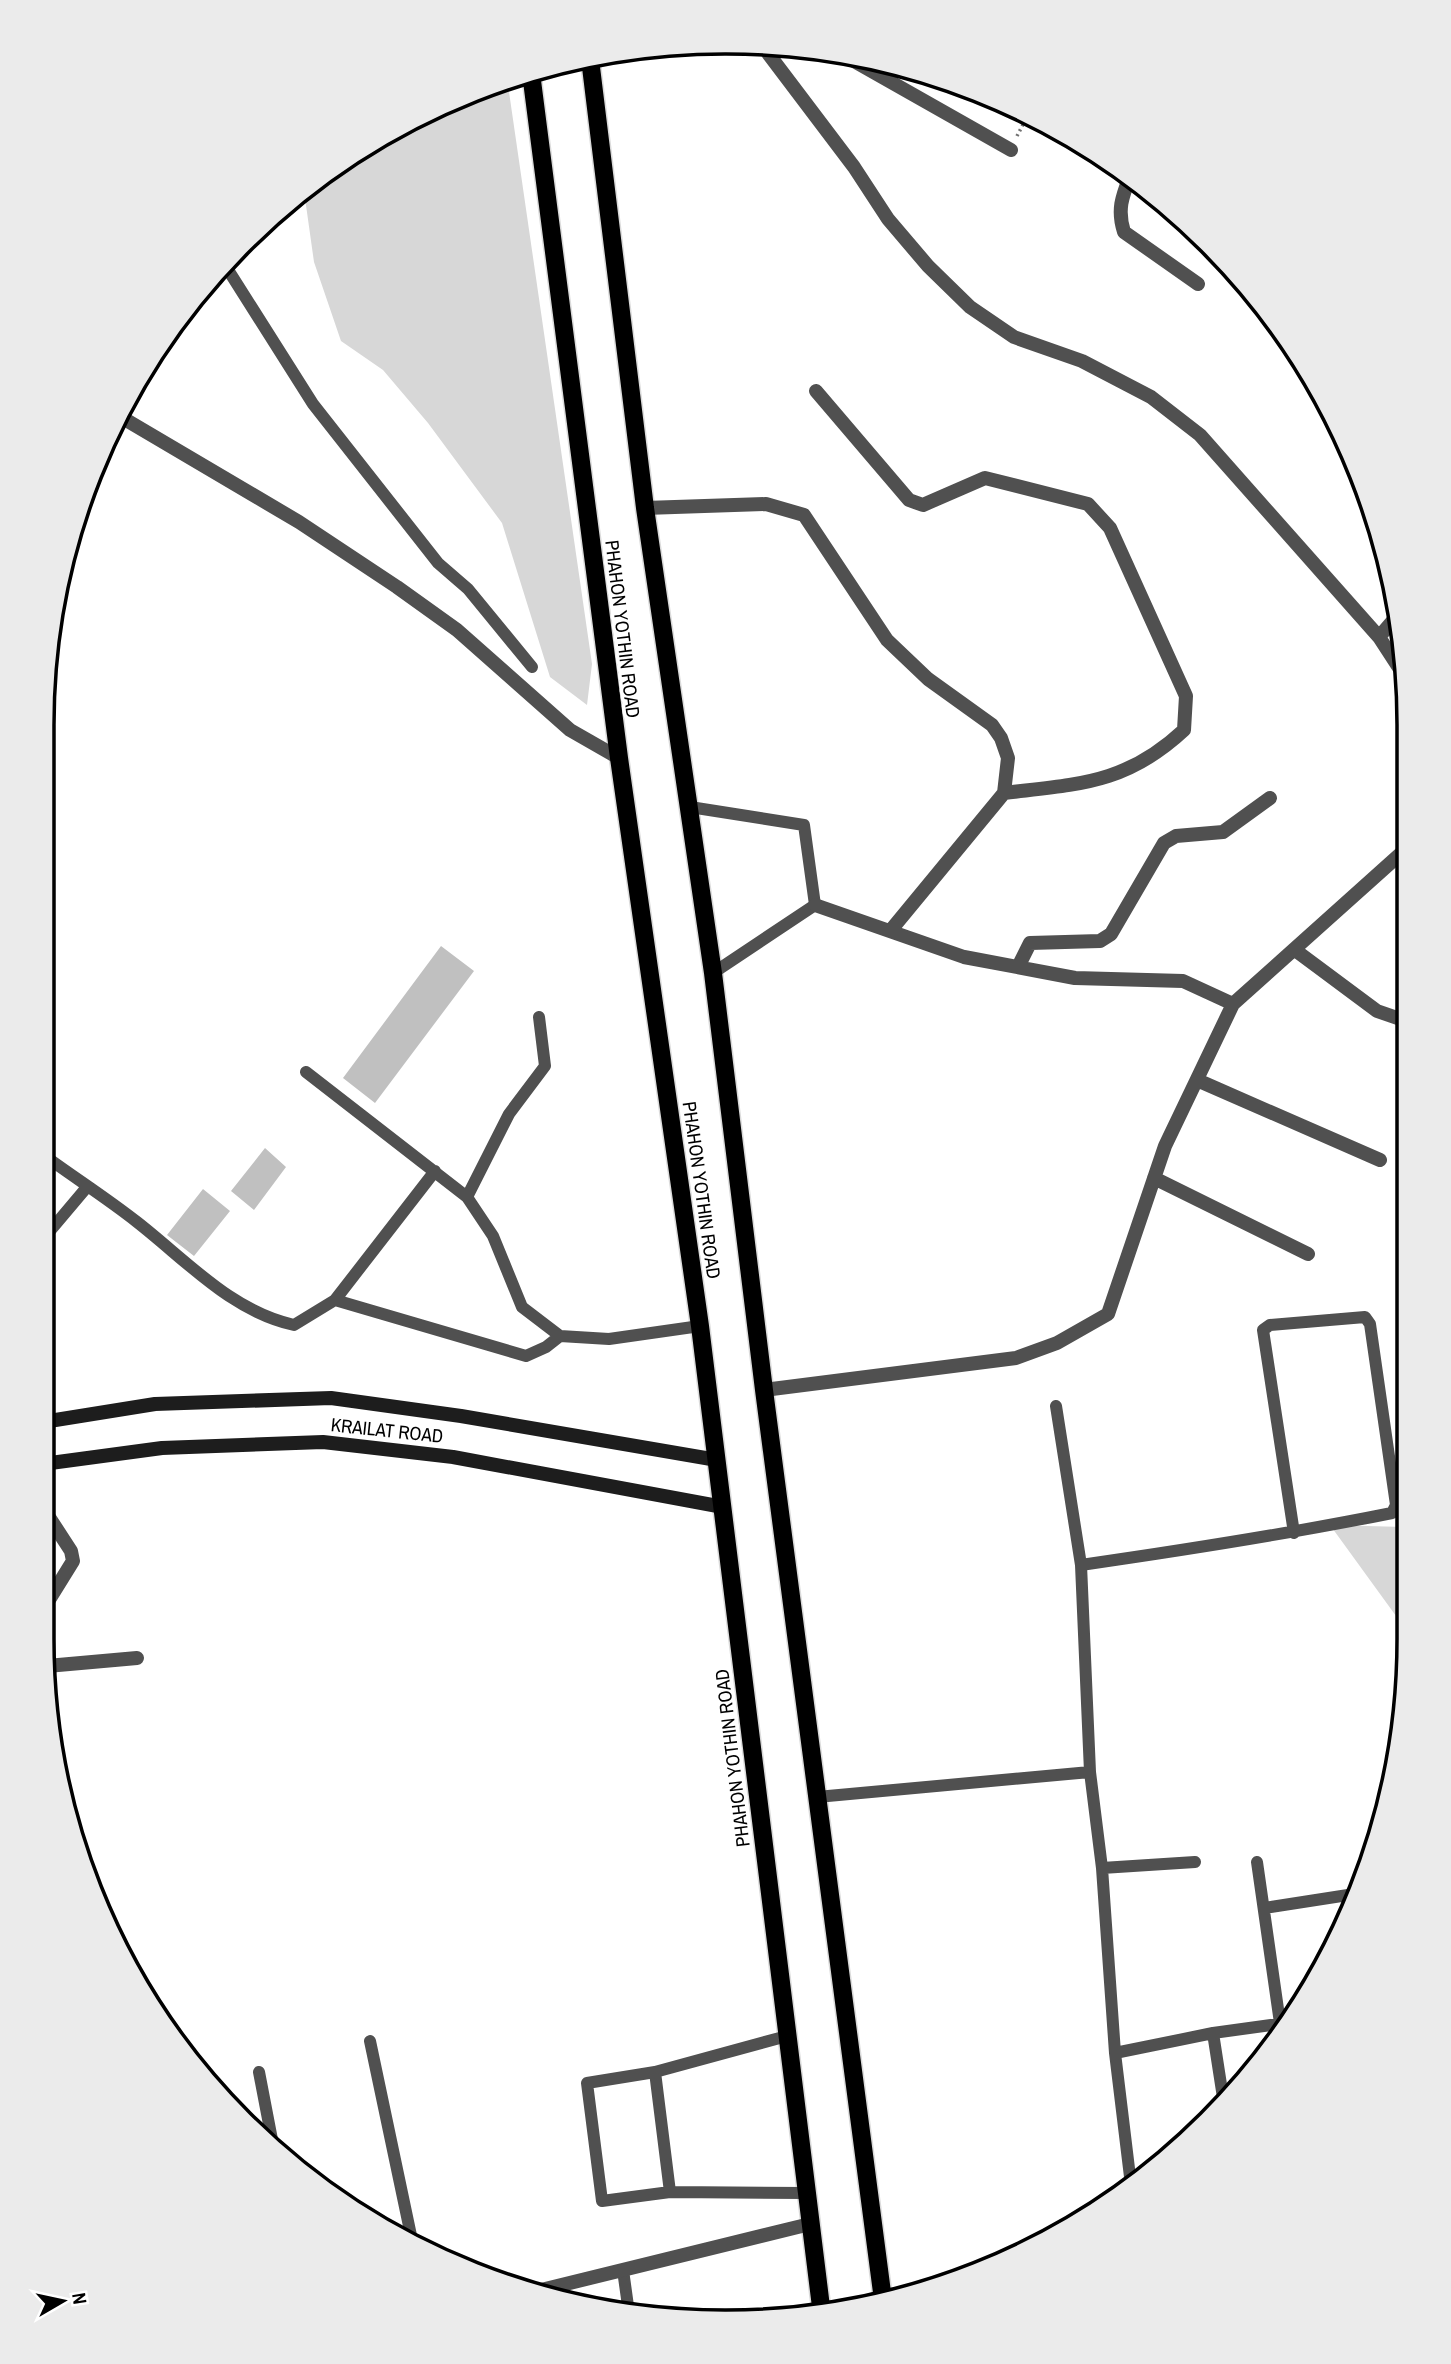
<svg xmlns="http://www.w3.org/2000/svg" width="1451" height="2364" viewBox="0 0 1451 2364" font-family="'Archivo Narrow',sans-serif">
  <style>
    .green { fill: #d7d7d7 }
    .building { fill: #c0c0c0 }
    .lines { fill: none; stroke-linecap: round; stroke-linejoin: round }
    .primary-casing { stroke: #dbdbdb; stroke-width: 21 }
    .path { stroke: #727272; stroke-width: 3.5; stroke-dasharray: 2 3.5; stroke-linecap: butt }
    .lane { stroke: #505050; stroke-width: 12 }
    .street { stroke: #505050; stroke-width: 14 }
    .secondary { stroke: #1d1d1d; stroke-width: 14 }
    .primary { stroke: #000; stroke-width: 18 }
    .labels { text-anchor: middle; dominant-baseline: central; stroke-width: 7; stroke-linejoin: round; paint-order: stroke }
    .street-label { font-size: 19px; fill: #000; stroke: #fff }
    .rim { fill: none; stroke: #000; stroke-width: 3.5 }
  </style>
  <rect width="100%" height="100%" fill="#fff"/>
  <path class="green" d="M507 78 592 664 587 705 550 677 502 523 428 423 383 370 341 341 314 262 304 191 383 134Z
    M1330 1525 1404 1527V1627Z"/>
  <path class="building" d="M441 946 474 971 375 1103 343 1078Z
    M265 1148 286 1167 254 1210 231 1191Z
    M203 1189 230 1211 194 1256 167 1235Z"/>
  <g class="lines">
    <defs>
      <path id="primary" d="M590 59 645 508 713 973 764 1390 883 2300
        M531 73 619 758 700 1326 822 2315"/>
    </defs>
    <use href="#primary" class="primary-casing"/>
    <path class="path" d="M1017 136 1029 113"/>
    <path class="lane" d="M225 265 313 404 438 563 468 589 532 667
      M690 807 804 825 815 905 713 973
      M306 1072 467 1197 493 1236 522 1307 560 1336 609 1339 700 1326
      M45 1156C75 1178 108 1199 137 1222 187 1261 231 1311 294 1325L335 1300 526 1356 546 1347 560 1336
      M467 1197 509 1114 545 1066 539 1017
      M44 1238 87 1187
      M335 1300 435 1171
      M1056 1406 1081 1565 1090 1772 1102 1868 1115 2053 1131 2185
      M1081 1565C1185 1550 1288 1534 1392 1513L1396 1505 1370 1324 1365 1317 1270 1325 1263 1330 1294 1533
      M817 1797 1090 1772
      M1257 1862 1280 2023
      M1102 1868 1195 1862
      M1264 1908 1348 1895 1350 1912
      M1213 2033 1224 2104
      M787 2036 655 2072 670 2192 806 2193
      M370 2041 413 2245
      M1115 2053 1213 2033 1286 2023
      M259 2072 273 2145
      M655 2072 587 2083 602 2201 670 2192
      M623 2270 628 2306"/>
    <path class="street" d="M761 44 854 167 888 219 928 266 970 307 1014 337 1082 361 1151 397 1200 435 1379 637 1407 680
      M845 56 1011 150
      M1130 176C1122 197 1117 210 1124 232L1198 284
      M816 391 909 500 923 505 985 478 1088 504 1110 528 1186 696 1184 730C1126 784 1079 784 1004 793
      M121 417 299 522 397 587 457 630 570 730 619 758
      M645 508 766 504 804 515 887 640 928 679 992 725 1001 738 1008 758 1004 793 891 930
      M1379 637 1397 616
      M815 905 964 957 1075 978 1183 981 1233 1004
      M1295 950 1377 1011 1406 1021
      M1018 967 1030 943 1100 941 1111 934 1164 843 1176 836 1223 832 1270 798
      M1197 1080 1380 1160
      M1154 1178 1308 1254
      M764 1390 1016 1358 1057 1343 1108 1314 1165 1146 1233 1004 1407 848
      M42 1611 73 1561 71 1551 43 1508
      M47 1666 137 1658
      M537 2291 810 2224"/>
    <path class="secondary" d="M43 1422 155 1404 331 1398 461 1416 717 1460
      M43 1464 162 1448 323 1442 453 1457 723 1507"/>
    <use href="#primary" class="primary"/>
  </g>
  <g class="labels">
    <g class="street-label">
      <text transform="translate(623 629) rotate(83)">PHAHON YOTHIN ROAD</text>
      <text transform="translate(702 1190) rotate(82)">PHAHON YOTHIN ROAD</text>
      <text transform="translate(387 1430) rotate(6)">KRAILAT ROAD</text>
      <text transform="translate(732 1758) rotate(-97)">PHAHON YOTHIN ROAD</text>
    </g>
  </g>
  <path d="M0 0H1451V2364H0ZM725 54H726A671 671 0 0 1 1397 725V1639A671 671 0 0 1 726 2310H725A671 671 0 0 1 54 1639V725A671 671 0 0 1 725 54Z" fill="#ebebeb" fill-rule="evenodd"/>
  <path class="rim" d="M725 54H726A671 671 0 0 1 1397 725V1639A671 671 0 0 1 726 2310H725A671 671 0 0 1 54 1639V725A671 671 0 0 1 725 54Z"/>
  <g transform="translate(63 2301) rotate(81)" stroke="#ffffff" stroke-width="5" paint-order="stroke">
  <path d="M0-5L12 26L0 18L-12 26Z" fill="#000000"/>
  <text y="-10" font-size="19" font-weight="bold" text-anchor="middle" fill="#000000">N</text>
  </g>
</svg>
